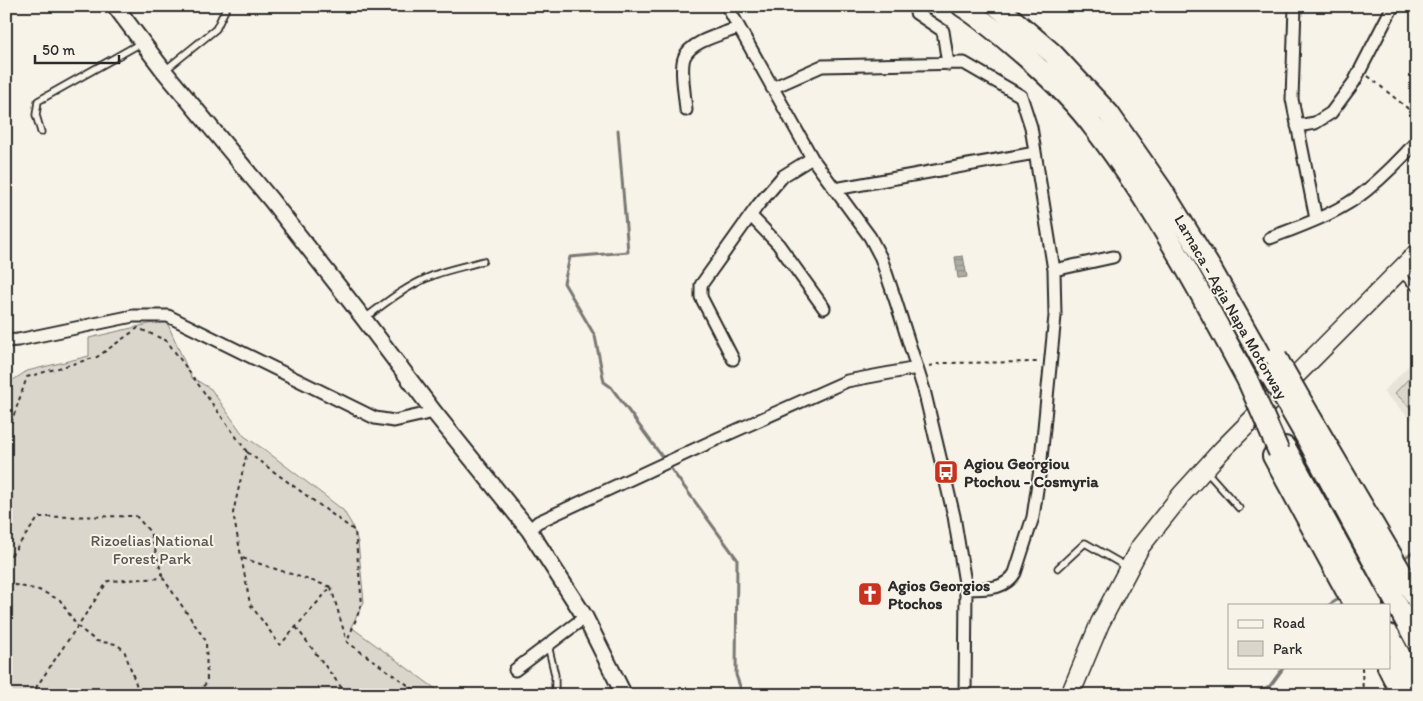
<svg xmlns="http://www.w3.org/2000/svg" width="1423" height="701" viewBox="0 0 1423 701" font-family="Itim,sans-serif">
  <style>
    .built { fill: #e8e4da }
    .green { fill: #dad6cc; stroke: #82807c }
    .water { fill: url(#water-rules); stroke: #7a7874 }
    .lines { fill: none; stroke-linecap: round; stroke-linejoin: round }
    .stream { stroke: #7a7874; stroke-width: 3 }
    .lane-casing { stroke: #2b2b2b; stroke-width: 9 }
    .street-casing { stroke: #2b2b2b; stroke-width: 15 }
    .secondary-casing { stroke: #2b2b2b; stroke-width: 19 }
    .primary-casing { stroke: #2b2b2b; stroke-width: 21 }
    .highway-casing { stroke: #2b2b2b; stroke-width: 24 }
    .path { stroke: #2b2b2b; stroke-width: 2; stroke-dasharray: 4 4; stroke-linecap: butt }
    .lane { stroke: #f7f3e8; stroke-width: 5.5 }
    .street { stroke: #f7f3e8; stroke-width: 11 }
    .secondary { stroke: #f7f3e8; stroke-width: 15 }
    .primary { stroke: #f7f3e8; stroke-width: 18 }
    .highway { stroke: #f7f3e8; stroke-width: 20 }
    .highway-bridge-casing { stroke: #2b2b2b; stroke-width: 24; stroke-linecap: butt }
    .highway-bridge { stroke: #f7f3e8; stroke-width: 20 }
    .labels { text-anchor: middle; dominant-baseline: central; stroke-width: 4; stroke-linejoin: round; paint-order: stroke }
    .street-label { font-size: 16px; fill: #2b2b2b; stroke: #f7f3e8 }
    .poi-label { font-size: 16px; font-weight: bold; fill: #2b2b2b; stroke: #f7f3e8; text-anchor: start }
    .park-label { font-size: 16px; fill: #575653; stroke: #f7f3e8 }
  </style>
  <defs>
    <pattern id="water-rules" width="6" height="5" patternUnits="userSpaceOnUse" patternTransform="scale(1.25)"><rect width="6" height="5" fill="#afaca4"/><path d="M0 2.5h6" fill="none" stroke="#8f8c86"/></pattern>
  </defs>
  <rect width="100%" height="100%" fill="#f7f3e8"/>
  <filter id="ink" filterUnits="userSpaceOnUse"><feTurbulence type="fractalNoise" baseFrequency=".02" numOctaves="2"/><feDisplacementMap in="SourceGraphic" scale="10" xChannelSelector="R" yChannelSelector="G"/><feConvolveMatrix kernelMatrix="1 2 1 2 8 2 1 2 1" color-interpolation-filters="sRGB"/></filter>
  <g filter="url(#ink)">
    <path class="built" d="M1417 357V425L1383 392Z"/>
    <path class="green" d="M166 320 191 377 211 389 244 436 265 450 343 510 351 523 358 542 364 602 351 627 444 695H6V395L10 382 27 371 89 356V338Z
      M1412 375 1417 379V414L1395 393Z"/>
    <path class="water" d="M963 256 967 277 958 278 955 257Z"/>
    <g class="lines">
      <path class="stream" d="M618 130 628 252 570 257 564 283 595 336 604 382 611 387 737 559 736 675 743 695
        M1402 559 1417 550
        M1329 605 1342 597
        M1249 695 1270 686 1284 667"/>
      <defs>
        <path id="lane" d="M164 71 216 29 227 6
          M41 132 36 115 38 101 141 43
          M1400 273 1417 289
          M364 319C386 302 408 285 434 275 450 269 467 266 483 261
          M1206 471 1239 508
          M1058 568 1085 543 1127 567
          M548 645 555 675V695
          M782 695H800"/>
        <path id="street" d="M727 6 812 158 870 237 881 258 896 302 924 390 954 516 966 589 965 695
          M1295 6 1292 99 1316 219
          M916 13 943 31 948 64
          M772 88 822 66 964 63 1021 96 1031 127 1054 270 1055 316 1040 469 1033 517 1015 573C1004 591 984 588 966 589
          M686 110C685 96 680 70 684 58 690 41 723 34 738 28
          M1297 126 1315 123 1331 113 1354 82 1393 6
          M835 189 1035 153
          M751 216 778 244 824 308
          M1270 238C1303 225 1339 213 1367 190 1385 175 1401 159 1417 141
          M1054 270 1113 257
          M6 341 18 340 133 316H168L375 418 394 421 434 412
          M733 359 701 297V285L758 205 783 176 812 158
          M529 530 538 522 717 439 847 381 917 368
          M515 670 585 617"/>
        <path id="secondary" d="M115 6 164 71 271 200 364 319 434 412 529 530 585 617 624 695"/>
        <path id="primary" d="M1070 695 1100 623 1140 547 1182 494 1222 450 1417 253"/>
        <path id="highway" d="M962 6C984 20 1004 38 1024 55 1048 76 1076 103 1095 129 1155 207 1201 294 1248 381
          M997 6 1052 53 1109 114 1162 190 1211 269 1266 366
          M1315 425 1417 599
          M1304 433 1417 642
          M1285 447 1372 605
          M1273 456 1354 605
          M1389 635 1417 688
          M1388 667 1402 695"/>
      </defs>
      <use href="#lane" class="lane-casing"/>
      <use href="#street" class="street-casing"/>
      <use href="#secondary" class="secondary-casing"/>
      <use href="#primary" class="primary-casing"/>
      <use href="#highway" class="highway-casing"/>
      <path class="path" d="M1368 76 1417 116
        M929 366 943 363 1039 362
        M6 438 27 377 97 357 138 328 167 341 247 452 233 513 250 604 280 645 331 587 242 558
        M247 452 355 531 362 604 347 642
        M6 562 39 517 136 516 150 532 163 578
        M6 583 39 590 60 600 77 626 96 641 116 644 124 650 140 695
        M331 587 347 642 412 688 419 695
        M296 627 347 695
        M1362 667 1363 695
        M31 695 108 581 163 578 206 641 207 682 196 695"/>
      <use href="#lane" class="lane"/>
      <use href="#street" class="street"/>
      <use href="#secondary" class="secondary"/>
      <use href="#primary" class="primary"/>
      <use href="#highway" class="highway"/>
      <defs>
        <path id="highway-bridge" d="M1276 357 1315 425
          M1270 374 1304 433
          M1248 381 1279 452"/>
      </defs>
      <use href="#highway-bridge" class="highway-bridge-casing"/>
      <use href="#highway-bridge" class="highway-bridge"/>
    </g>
  </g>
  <defs>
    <symbol id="bus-square" viewBox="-11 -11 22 22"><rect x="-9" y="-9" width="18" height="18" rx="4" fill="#c8321e" stroke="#f7f3e8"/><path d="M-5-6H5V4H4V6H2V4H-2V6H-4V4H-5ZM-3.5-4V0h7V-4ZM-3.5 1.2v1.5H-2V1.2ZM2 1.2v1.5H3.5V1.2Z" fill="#fff"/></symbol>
    <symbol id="church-square" viewBox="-11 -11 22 22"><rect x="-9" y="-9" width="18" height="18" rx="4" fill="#c8321e" stroke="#f7f3e8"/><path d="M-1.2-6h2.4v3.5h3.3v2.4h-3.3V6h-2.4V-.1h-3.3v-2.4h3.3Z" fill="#fff"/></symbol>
  </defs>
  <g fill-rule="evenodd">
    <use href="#bus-square" x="932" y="458" width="28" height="28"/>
    <use href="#church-square" x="856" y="580" width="28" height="28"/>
  </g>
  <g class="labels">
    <g class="street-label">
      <text transform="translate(1231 307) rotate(60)">Larnaca - Agia Napa Motorway</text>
    </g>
    <g class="poi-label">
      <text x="964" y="463">Agiou Georgiou<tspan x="964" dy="18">Ptochou - Cosmyria</tspan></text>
      <text x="888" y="585">Agios Georgios<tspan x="888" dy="18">Ptochos</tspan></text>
    </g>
    <g class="park-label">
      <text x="152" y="540">Rizoelias National<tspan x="152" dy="18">Forest Park</tspan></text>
    </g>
  </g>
  <rect width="1423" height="701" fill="none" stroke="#f7f3e8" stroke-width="25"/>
  <rect x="12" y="12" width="1398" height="676" fill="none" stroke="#2b2b2b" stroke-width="2" filter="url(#ink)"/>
  <rect x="1228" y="604" width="162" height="65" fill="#f7f3e8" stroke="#a5a39c"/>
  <rect x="1238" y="620" width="25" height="8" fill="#f7f3e8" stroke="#a5a39c"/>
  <text x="1273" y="628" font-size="15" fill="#2b2b2b">Road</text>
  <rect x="1238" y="641" width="25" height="15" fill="#dad6cc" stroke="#a5a39c"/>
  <text x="1273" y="654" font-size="15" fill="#2b2b2b">Park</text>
  <path d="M35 55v8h84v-8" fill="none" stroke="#2b2b2b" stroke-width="2.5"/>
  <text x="42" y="55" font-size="15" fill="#2b2b2b" stroke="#f7f3e8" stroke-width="4" paint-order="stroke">50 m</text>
</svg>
